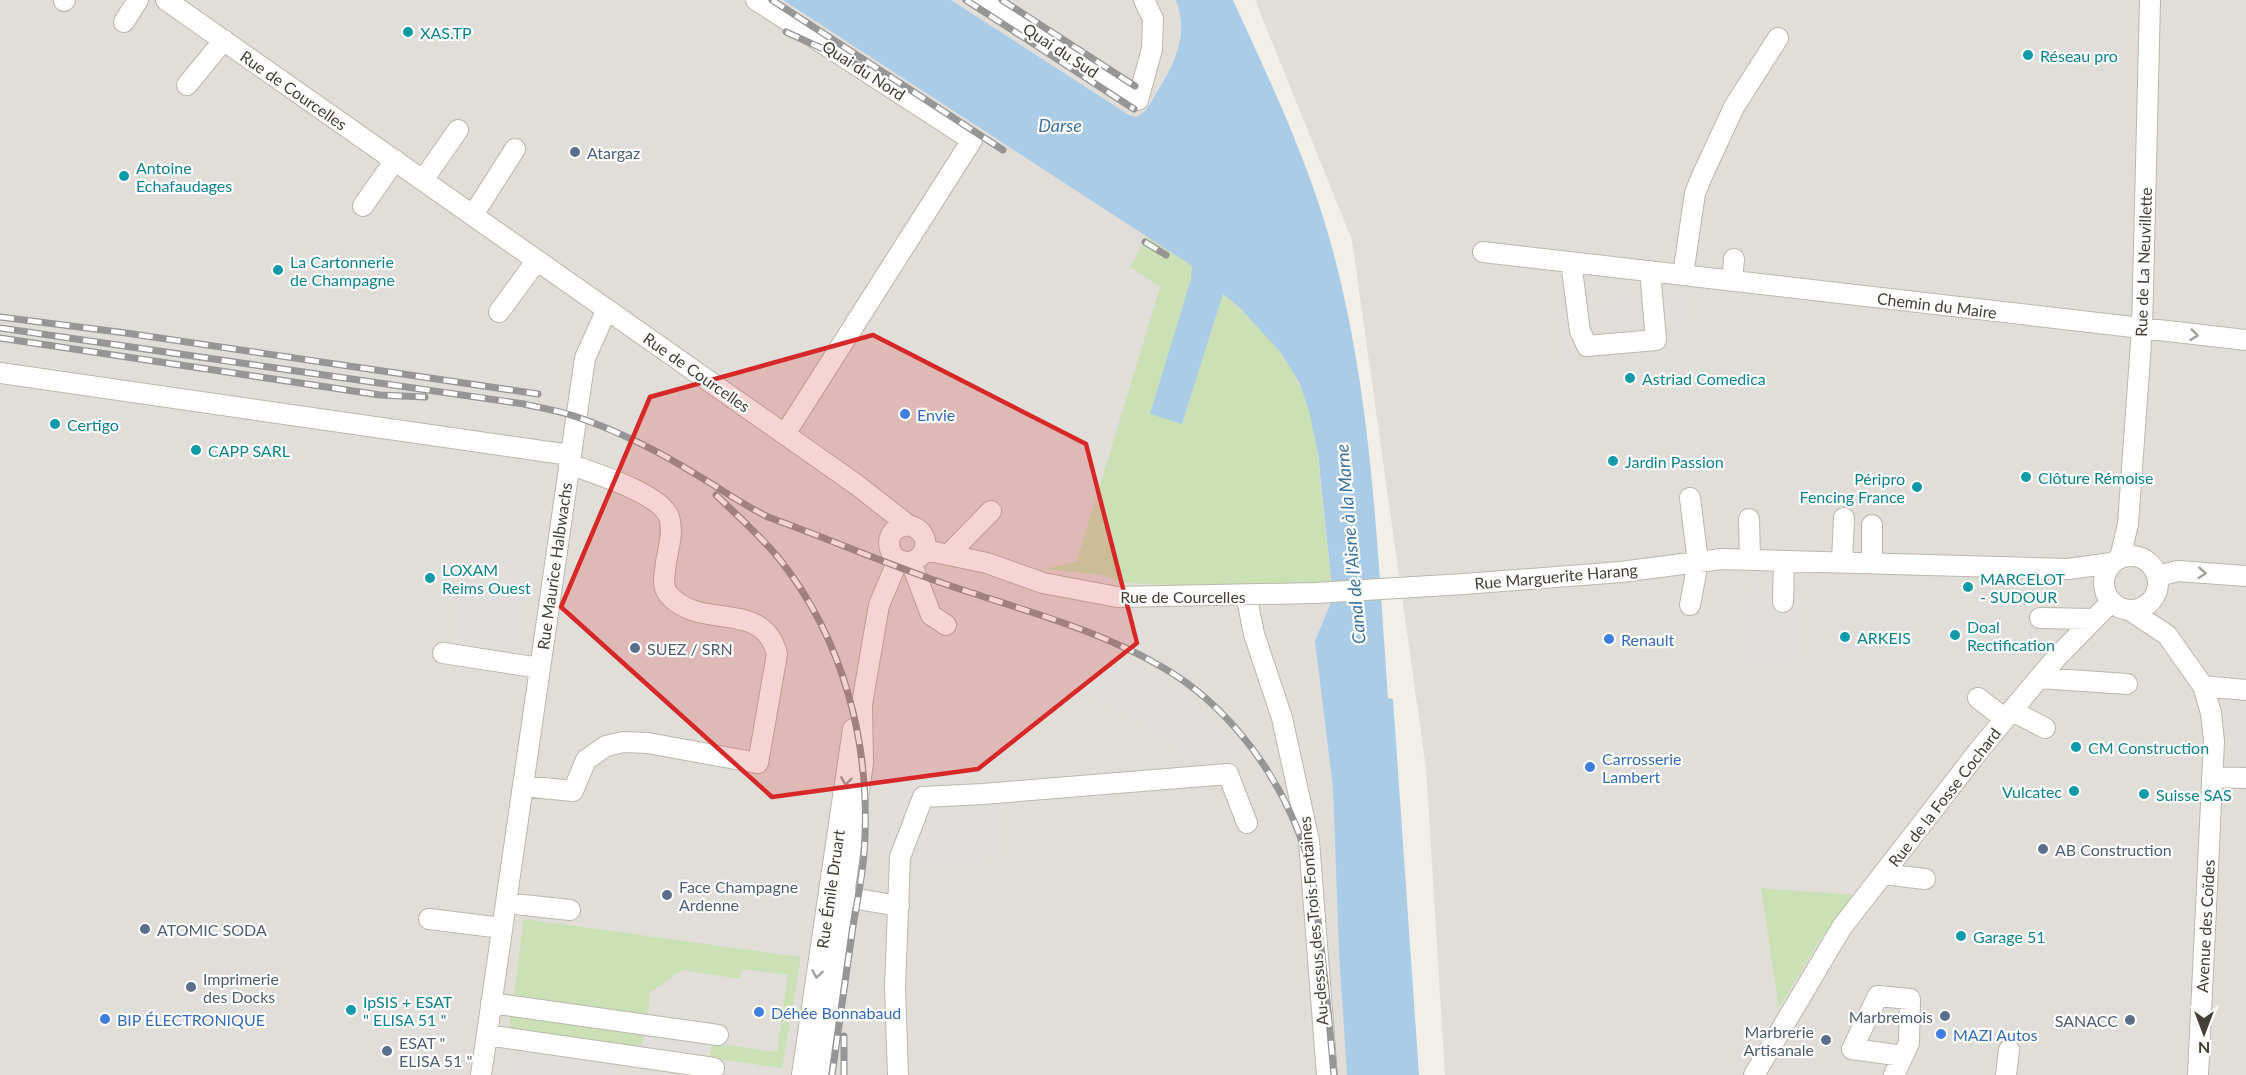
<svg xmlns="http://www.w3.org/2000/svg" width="2246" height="1075" viewBox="0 0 2246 1075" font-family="Lato,sans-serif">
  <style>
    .industrial { fill: #e1ded9 }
    .green { fill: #cbe1b5 }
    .parking { fill: #e0dfdc }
    .water { fill: #abcce7 }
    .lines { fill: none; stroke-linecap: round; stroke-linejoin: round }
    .minor-casing { stroke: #bcb7ab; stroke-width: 22 }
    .minor { stroke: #fff; stroke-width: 20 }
    .rail-casing { stroke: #969696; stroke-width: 7 }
    .rail { stroke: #fff; stroke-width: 4.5; stroke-dasharray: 14; stroke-linecap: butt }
    .oneway { stroke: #a2a09b }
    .marked { fill: #d62828; fill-opacity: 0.2; stroke: #d62828; stroke-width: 4.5; stroke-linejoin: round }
    .culture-dot { fill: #0f9aa8; stroke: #fff; stroke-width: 2 }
    .service-dot { fill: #5c6f8a; stroke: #fff; stroke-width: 2 }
    .shop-dot { fill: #3f7fe0; stroke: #fff; stroke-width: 2 }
    .labels { text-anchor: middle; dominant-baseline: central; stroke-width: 4.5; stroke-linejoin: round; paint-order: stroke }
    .culture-label { font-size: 16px; fill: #0d838f; stroke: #fff; text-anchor: start }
    .street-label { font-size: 16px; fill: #444037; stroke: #fff }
    .service-label { font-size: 16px; fill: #4e5e75; stroke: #fff; text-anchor: start }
    .shop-label { font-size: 16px; fill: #366cbe; stroke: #fff; text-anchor: start }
    .water-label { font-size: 18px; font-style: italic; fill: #3e73a2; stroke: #fff }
  </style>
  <rect width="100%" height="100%" fill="#f1efe8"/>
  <path class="industrial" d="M0 0H1203L1346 447 1390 1075H0Z
    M1255 0H2246V1075H1445L1426 768 1352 240Z"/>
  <path class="green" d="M1147 236 1192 266 1182 424 1223 294C1253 319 1282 349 1299 384 1315 417 1318 455 1321 491 1324 521 1328 552 1331 582L1244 588 1126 583 1101 575 1046 569 1077 561 1160 287 1130 267Z
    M1761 888 1855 895 1818 943 1779 1008Z
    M524 919 801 957 782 1068 509 1031 511 1014 644 1033 642 1047 710 1056 712 1043 777 1052 788 975 742 969 740 979 682 970 650 993 648 1017 513 999Z"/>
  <path class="parking" d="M1686 295 1689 321 1578 331 1579 355 1562 356 1557 309Z
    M479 562 524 568 513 644 461 636 460 599 474 600Z
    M1749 590 1797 593 1793 664 1748 663Z
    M973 601 1095 647 1150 673 1185 696 1210 719 1237 748 1226 756 1208 765V760L1199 750 1189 760 1162 735 1140 719 1096 696 992 657 979 697 964 784 996 801 1001 856 925 862 922 865 874 848 905 624Z
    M2227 705 2246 706V787L2242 786 2245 763 2232 762Z
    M644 1033 712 1043 710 1056 642 1047Z
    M529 1052 612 1064 610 1075H514L517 1055 531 1057Z
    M713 1059 753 1064 763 1075H710Z"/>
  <path class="water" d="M783 0H951L1129 115 1136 117C1145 114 1149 105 1154 97 1173 67 1190 36 1176 0H1233C1269 79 1308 160 1331 244 1372 392 1377 545 1388 698L1393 699 1419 1075H1347L1339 952 1333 788 1315 641 1333 598 1318 453 1309 411 1300 384 1281 353 1240 308 1223 294 1182 424 1150 414 1191 279 1192 266Z"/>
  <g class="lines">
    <defs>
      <path id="minor" d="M166 0 857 485 908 525C942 534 920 576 894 557 884 542 890 527 908 525
        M756 0 972 140 785 434
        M983 0 1138 100 1152 49 1153 19 1144 0
        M64 1 65 0
        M124 22 138 0
        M187 85 224 40
        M423 180 458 130
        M363 206 395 160
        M473 215 515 149
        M1483 252 2246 340
        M1571 262 1580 331 1587 346 1656 340 1650 271
        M1683 275 1695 193 1702 176 1734 107 1778 38
        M1732 281 1734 259
        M499 312 537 260
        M0 373 570 455
        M1749 519 1750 560
        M1872 525V563
        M925 550 987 563 1043 583 1117 597 1315 593 1464 584 1621 572 1721 559 2068 569 2112 563
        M948 555 991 511
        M2104 583a27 27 0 1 1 54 0a27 27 0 1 1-54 0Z
        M2120 558 2128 524 2142 329 2150 0
        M1842 561 1844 518
        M911 562 931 615 946 625
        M2158 576 2178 571 2246 576
        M1246 595 1254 634 1282 718 1309 841 1327 1075
        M1783 602 1784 561
        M1690 605 1698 562 1690 498
        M2131 611 2167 635 2203 686 2211 713 2214 741 2198 1075
        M2040 618 2094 619
        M443 653 540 668
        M2039 678 2127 684
        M2203 686 2246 690
        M1978 698 2005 719
        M2012 711 2045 728
        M2212 777 2246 778
        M523 786 573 791 586 760 606 746 623 742 648 743 758 763 777 654C763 598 700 632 668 594 661 585 665 573 666 563 668 549 674 531 669 517 660 493 593 473 569 464
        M1883 874 1925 879
        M833 895 899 906
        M506 903 570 910
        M429 919 502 928
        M491 1003 718 1035
        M487 1035 714 1068
        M481 1075 585 358 607 309
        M802 1075 853 729
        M818 1075 863 763 862 704 879 605 898 560
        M898 1075 895 987 900 857 923 797 983 794 1228 774 1247 823
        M1754 1075 1842 927 1980 749 2039 678 2057 657 2111 602
        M1894 1075 1909 1043 1910 999 1878 996 1852 1049 1903 1056
        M2006 1075 2009 1050"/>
    </defs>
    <use href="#minor" class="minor-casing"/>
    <use href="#minor" class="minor"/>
    <defs>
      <path id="rail" d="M772 0 1003 150
        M966 0 1134 109
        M1002 0 1135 86
        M786 32 865 68
        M1145 242 1166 255
        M0 317 126 333 538 394
        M0 328 524 404C541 408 560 411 577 417 618 431 660 452 697 475 721 489 742 504 768 517 829 539 889 565 951 586 1022 610 1097 629 1162 667 1230 706 1281 777 1305 850 1314 878 1317 910 1320 939 1326 984 1330 1030 1334 1075
        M0 338 380 395 425 397
        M716 495C737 515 758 534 777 556 845 640 872 748 864 854 862 878 857 903 853 926 846 976 839 1025 832 1075
        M844 1075V1036"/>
    </defs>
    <use href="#rail" class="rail-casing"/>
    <use href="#rail" class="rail"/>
  </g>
  <defs><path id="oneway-chevron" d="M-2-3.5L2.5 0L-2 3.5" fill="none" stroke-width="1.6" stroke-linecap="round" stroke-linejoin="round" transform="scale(1.5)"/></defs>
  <g class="oneway">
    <use href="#oneway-chevron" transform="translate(2194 335) rotate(6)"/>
    <use href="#oneway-chevron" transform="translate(2202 573) rotate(4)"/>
    <use href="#oneway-chevron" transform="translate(846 781) rotate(98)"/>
    <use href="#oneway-chevron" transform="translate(817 974) rotate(99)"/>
  </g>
  <path class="marked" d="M873 335 1086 444 1137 643 978 769 772 797 561 607 650 397Z"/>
  <g class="culture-dot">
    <circle cx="408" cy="32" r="6"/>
    <circle cx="2028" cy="55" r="6"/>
    <circle cx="124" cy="176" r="6"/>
    <circle cx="278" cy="270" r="6"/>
    <circle cx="1630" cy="378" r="6"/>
    <circle cx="55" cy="424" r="6"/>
    <circle cx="196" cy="450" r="6"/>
    <circle cx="1613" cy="461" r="6"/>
    <circle cx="2026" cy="477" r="6"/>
    <circle cx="1917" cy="487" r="6"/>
    <circle cx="430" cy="578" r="6"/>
    <circle cx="1968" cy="587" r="6"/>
    <circle cx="1955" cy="635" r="6"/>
    <circle cx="1845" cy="637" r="6"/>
    <circle cx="2076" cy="747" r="6"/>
    <circle cx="2074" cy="791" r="6"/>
    <circle cx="2144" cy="794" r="6"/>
    <circle cx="1961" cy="936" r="6"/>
    <circle cx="351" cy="1010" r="6"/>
  </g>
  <g class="service-dot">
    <circle cx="575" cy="152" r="6"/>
    <circle cx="635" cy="648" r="6"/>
    <circle cx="2043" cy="849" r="6"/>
    <circle cx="667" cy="895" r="6"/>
    <circle cx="145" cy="929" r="6"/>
    <circle cx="191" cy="987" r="6"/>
    <circle cx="1945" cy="1016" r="6"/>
    <circle cx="2130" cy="1020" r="6"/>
    <circle cx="1826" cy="1040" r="6"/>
    <circle cx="387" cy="1051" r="6"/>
  </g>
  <g class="shop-dot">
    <circle cx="905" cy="414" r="6"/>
    <circle cx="1609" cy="639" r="6"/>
    <circle cx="1590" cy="767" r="6"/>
    <circle cx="759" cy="1012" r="6"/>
    <circle cx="105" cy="1019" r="6"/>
    <circle cx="1941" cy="1034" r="6"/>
  </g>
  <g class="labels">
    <g class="culture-label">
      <text x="420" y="32">XAS.TP</text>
      <text x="2040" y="55">Réseau pro</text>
      <text x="136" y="167">Antoine<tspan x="136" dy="18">Echafaudages</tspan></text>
      <text x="290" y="261">La Cartonnerie<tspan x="290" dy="18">de Champagne</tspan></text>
      <text x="1642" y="378">Astriad Comedica</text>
      <text x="67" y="424">Certigo</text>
      <text x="208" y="450">CAPP SARL</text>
      <text x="1625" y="461">Jardin Passion</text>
      <text x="2038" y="477">Clôture Rémoise</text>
      <text x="1905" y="478" text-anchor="end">Péripro<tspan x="1905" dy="18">Fencing France</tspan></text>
      <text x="442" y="569">LOXAM<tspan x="442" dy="18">Reims Ouest</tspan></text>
      <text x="1980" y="578">MARCELOT<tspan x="1980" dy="18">- SUDOUR</tspan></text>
      <text x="1967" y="626">Doal<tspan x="1967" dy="18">Rectification</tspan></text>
      <text x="1857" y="637">ARKEIS</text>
      <text x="2088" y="747">CM Construction</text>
      <text x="2062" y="791" text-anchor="end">Vulcatec</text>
      <text x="2156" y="794">Suisse SAS</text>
      <text x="1973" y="936">Garage 51</text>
      <text x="363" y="1001">IpSIS + ESAT<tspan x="363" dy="18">" ELISA 51 "</tspan></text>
    </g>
    <g class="street-label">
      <text transform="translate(1061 50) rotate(33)">Quai du Sud</text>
      <text transform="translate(864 70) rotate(33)">Quai du Nord</text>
      <text transform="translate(294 90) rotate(35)">Rue de Courcelles</text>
      <text transform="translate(2143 262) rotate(-88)">Rue de La Neuvillette</text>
      <text transform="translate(1937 305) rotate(7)">Chemin du Maire</text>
      <text transform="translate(697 372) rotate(35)">Rue de Courcelles</text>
      <text transform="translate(554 566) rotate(-82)">Rue Maurice Halbwachs</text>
      <text transform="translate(1556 576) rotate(-5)">Rue Marguerite Harang</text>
      <text x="1183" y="596">Rue de Courcelles</text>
      <text transform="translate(1944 797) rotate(-52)">Rue de la Fosse Cochard</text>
      <text transform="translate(830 889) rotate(-82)">Rue Émile Druart</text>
      <text transform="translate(1313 921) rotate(-95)">Au-dessus des Trois Fontaines</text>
      <text transform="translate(2205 926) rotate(-87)">Avenue des Coïdes</text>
    </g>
    <g class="service-label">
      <text x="587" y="152">Atargaz</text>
      <text x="647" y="648">SUEZ / SRN</text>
      <text x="2055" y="849">AB Construction</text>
      <text x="679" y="886">Face Champagne<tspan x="679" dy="18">Ardenne</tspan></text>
      <text x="157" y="929">ATOMIC SODA</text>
      <text x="203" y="978">Imprimerie<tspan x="203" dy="18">des Docks</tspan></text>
      <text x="1933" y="1016" text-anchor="end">Marbremois</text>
      <text x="2118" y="1020" text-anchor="end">SANACC</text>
      <text x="1814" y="1031" text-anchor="end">Marbrerie<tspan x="1814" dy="18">Artisanale</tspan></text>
      <text x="399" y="1042">ESAT "<tspan x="399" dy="18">ELISA 51 "</tspan></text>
    </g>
    <g class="shop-label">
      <text x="917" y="414">Envie</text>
      <text x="1621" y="639">Renault</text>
      <text x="1602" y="758">Carrosserie<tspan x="1602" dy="18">Lambert</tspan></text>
      <text x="771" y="1012">Déhée Bonnabaud</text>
      <text x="117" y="1019">BIP ÉLECTRONIQUE</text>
      <text x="1953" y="1034">MAZI Autos</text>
    </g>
    <g class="water-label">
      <text x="1060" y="125">Darse</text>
      <text transform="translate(1350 544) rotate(-95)">Canal de l'Aisne à la Marne</text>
    </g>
  </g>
  <g transform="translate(2204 1033) rotate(180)" stroke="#ffffff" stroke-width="4.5" paint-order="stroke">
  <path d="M0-4.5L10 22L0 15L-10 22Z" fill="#444037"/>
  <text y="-9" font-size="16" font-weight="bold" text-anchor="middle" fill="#444037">N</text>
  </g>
</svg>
